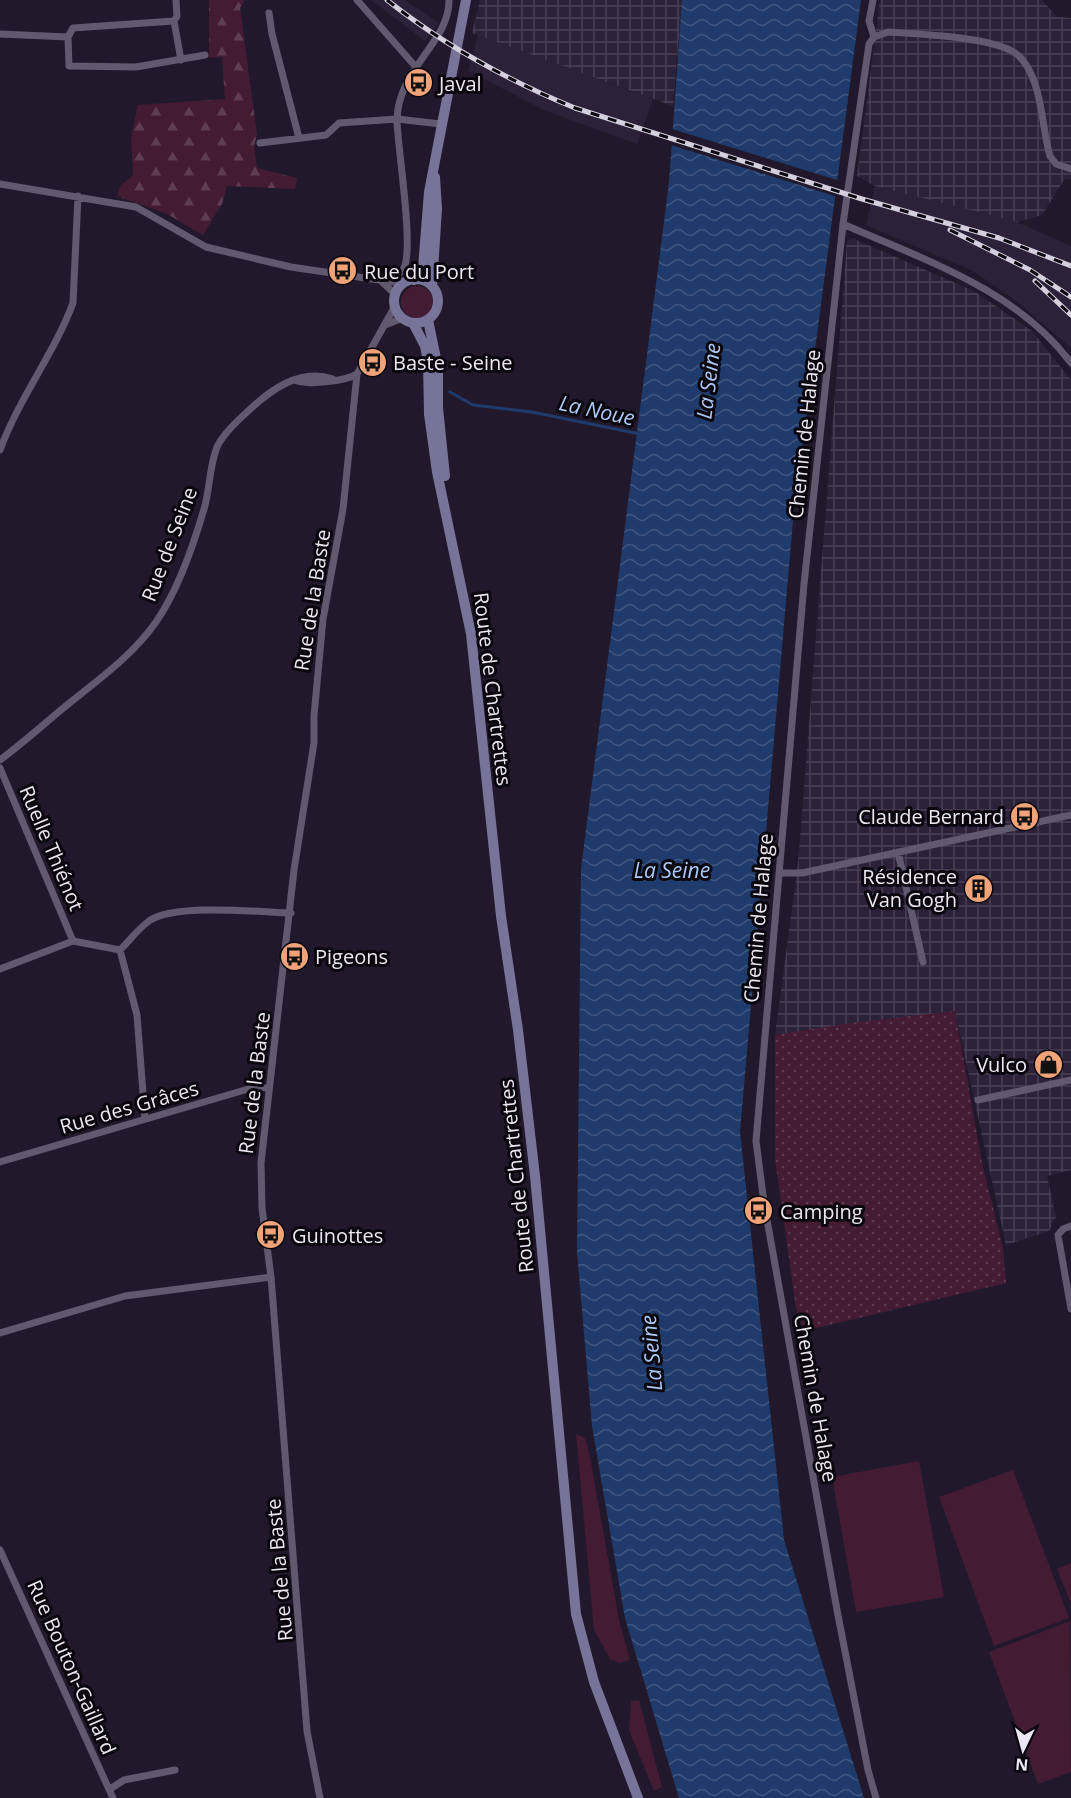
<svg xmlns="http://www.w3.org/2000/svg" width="1071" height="1798" viewBox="0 0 1071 1798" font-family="'Open Sans',sans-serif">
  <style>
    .built { fill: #2b2139 }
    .industrial { fill: url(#industrial-grid) }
    .grass { fill: #431b33 }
    .forest { fill: url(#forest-firs) }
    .park { fill: url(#park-dots) }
    .water { fill: url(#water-waves) }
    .pier { fill: #21192b }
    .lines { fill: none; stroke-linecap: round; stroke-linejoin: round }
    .stream { stroke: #1f3b6b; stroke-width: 3 }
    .street { stroke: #61596e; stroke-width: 7 }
    .secondary { stroke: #787499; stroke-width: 10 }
    .rail-casing { stroke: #d4cfdc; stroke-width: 5 }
    .rail { stroke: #09060e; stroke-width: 3; stroke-dasharray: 9; stroke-linecap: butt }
    .labels { text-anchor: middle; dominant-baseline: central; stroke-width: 6; stroke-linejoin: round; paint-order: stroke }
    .poi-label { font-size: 20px; fill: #ece7f4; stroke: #09060e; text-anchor: start }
    .street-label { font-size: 20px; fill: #ece7f4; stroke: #09060e }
    .water-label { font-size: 21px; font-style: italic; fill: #acc9f7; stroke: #09060e }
  </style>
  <defs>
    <pattern id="industrial-grid" width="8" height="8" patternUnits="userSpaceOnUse" patternTransform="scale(1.5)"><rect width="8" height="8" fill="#2b2139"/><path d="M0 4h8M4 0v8" fill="none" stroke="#4a4156"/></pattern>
    <pattern id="forest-firs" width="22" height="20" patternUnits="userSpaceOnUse" patternTransform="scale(1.5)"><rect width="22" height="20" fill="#431b33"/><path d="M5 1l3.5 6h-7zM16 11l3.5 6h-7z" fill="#5e3c51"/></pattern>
    <pattern id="park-dots" width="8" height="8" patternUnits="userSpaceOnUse" patternTransform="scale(1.5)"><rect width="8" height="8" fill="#431b33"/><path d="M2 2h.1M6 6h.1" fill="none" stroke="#5e3c51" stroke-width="1.8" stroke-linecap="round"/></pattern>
    <pattern id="water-waves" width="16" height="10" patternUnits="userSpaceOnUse" patternTransform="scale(1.5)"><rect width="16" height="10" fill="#1f3b6b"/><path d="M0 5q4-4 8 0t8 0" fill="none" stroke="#405781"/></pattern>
  </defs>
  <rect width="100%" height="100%" fill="#21192b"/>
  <path class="built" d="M371 0H405L439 23 425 41Z
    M478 35 653 99 637 144 546 111 468 71Z
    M875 186 1017 222 1071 246V348L1016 301 973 271 866 225Z"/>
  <path class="industrial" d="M480 0H682L673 106 472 33Z
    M880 0H1042L1057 17 1071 18V179L1064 180 1042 215 1017 222 875 186 857 176Z
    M852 238 974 291 1032 331 1071 380V1170L1047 1176 1056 1217 1049 1231 1006 1245 955 1011 775 1035 798 864 847 242Z"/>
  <path class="grass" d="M401 302a16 16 0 1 1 32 0a16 16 0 1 1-32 0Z
    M576 1434 585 1438 590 1457 619 1620 630 1660 620 1663 610 1659 594 1630Z
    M919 1461 944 1597 856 1612 832 1477Z
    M1013 1470 1069 1618 994 1646 939 1497Z
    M1071 1563V1604L1057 1569Z
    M1070 1621 1071 1772 1038 1784 989 1652Z
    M639 1700 662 1787 654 1791 629 1730 631 1701Z"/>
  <path class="forest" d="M209 0H245L240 8 257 135 254 146 257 168 297 178 295 189 227 186 222 204 203 235 167 214 117 196 121 185 133 175 131 138 138 105 225 99 222 57 209 58Z"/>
  <path class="park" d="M955 1011 982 1163 1003 1248 1006 1283 804 1331 796 1308 775 1159V1035L851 1023Z"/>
  <path class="water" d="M682 0H861L794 509 740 1132 784 1540 864 1798H679L625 1618 592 1426 577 1252 581 869 669 183Z"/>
  <path class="pier" d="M669 128 840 181 838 197 668 144Z"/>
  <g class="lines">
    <path class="stream" d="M450 392 473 405 532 412 640 434"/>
    <path class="street" d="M357 0 415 66
      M873 0 869 21 874 37
      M269 13 272 34 299 138
      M174 21 177 16 176 0
      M0 34 68 37 69 66 136 67 205 55
      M68 37 73 28 174 21 181 60
      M260 143 326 135 339 123 397 119 441 124
      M0 184 136 207 206 247 291 267 392 282 408 281
      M843 224C924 260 1016 289 1071 363
      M382 282 396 295
      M386 282C392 278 400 275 404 268 414 247 398 151 397 121 397 69 450 42 449 0
      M385 325 403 318
      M357 374 395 306
      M297 381C310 385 346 381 357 374
      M0 450C19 398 54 354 73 303L78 196
      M0 760C23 743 45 723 67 705 98 680 133 655 156 622 178 590 193 547 204 509 210 490 209 467 217 447 223 434 236 422 246 413 270 390 299 368 333 379
      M0 768 73 941
      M898 852 923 962
      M779 873H802L1071 815
      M120 950 137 1015 145 1119
      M0 969 73 941 120 950C129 941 139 928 149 921 174 903 259 912 291 913
      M978 1100 1071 1080
      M0 1162 255 1087 268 1088
      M1071 1226 1063 1229 1058 1235 1071 1309
      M0 1333 125 1296 271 1277
      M0 1550 113 1798
      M110 1789 124 1780 175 1770
      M320 1798 307 1731 271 1277 262 1208 261 1163 294 870 314 743V716L323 619 343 509 357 374
      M876 1798 868 1770 837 1610 764 1203 756 1141 804 584 843 224 869 44 874 37 888 32C918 34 993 37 1015 53 1025 60 1031 72 1035 84 1043 107 1043 132 1050 156L1056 164 1071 169"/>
    <path class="secondary" d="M394 301a22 22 0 1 1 44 0a22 22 0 1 1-44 0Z
      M414 280 423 268 429 192 466 0
      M432 286 437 209 435 177
      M428 320 438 368V408L445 476
      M413 323 425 346 428 361 429 414 437 472 471 634 501 916 518 1030 535 1176 576 1614 594 1682 638 1798"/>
    <defs>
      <path id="rail" d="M387 0C445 46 507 80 575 108L862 199 999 238 1071 266
        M950 230 1030 270 1071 297
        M1035 281 1071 315"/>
    </defs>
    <use href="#rail" class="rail-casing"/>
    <use href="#rail" class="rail"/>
  </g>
  <defs>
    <symbol id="bus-disc" viewBox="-11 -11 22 22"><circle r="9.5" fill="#f0a279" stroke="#09060e"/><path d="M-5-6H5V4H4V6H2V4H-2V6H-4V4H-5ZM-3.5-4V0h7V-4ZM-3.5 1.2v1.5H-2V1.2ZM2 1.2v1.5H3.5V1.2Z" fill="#111"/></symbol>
    <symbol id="building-disc" viewBox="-11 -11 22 22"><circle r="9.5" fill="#f0a279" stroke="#09060e"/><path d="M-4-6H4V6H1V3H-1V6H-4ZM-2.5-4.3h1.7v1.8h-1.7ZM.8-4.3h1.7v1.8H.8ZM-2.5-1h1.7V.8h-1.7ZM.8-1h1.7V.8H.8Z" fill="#111"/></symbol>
    <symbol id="shop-disc" viewBox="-11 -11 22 22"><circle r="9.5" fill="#f0a279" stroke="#09060e"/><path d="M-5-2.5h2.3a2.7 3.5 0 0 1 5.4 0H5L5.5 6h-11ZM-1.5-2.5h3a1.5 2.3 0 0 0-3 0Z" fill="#111"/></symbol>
  </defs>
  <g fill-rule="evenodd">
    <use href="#bus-disc" x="402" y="66" width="33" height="33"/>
    <use href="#bus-disc" x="326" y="254" width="33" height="33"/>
    <use href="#bus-disc" x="356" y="346" width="33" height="33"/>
    <use href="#bus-disc" x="1008" y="800" width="33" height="33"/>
    <use href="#building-disc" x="962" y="872" width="33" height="33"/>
    <use href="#bus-disc" x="278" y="940" width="33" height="33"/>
    <use href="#shop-disc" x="1032" y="1048" width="33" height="33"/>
    <use href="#bus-disc" x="742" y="1194" width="33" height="33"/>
    <use href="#bus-disc" x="254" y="1218" width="33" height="33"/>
  </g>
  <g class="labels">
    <g class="poi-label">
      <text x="439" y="83">Javal</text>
      <text x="364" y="271">Rue du Port</text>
      <text x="393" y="362">Baste - Seine</text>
      <text x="1004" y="816" text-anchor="end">Claude Bernard</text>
      <text x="957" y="876" text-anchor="end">Résidence<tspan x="957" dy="23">Van Gogh</tspan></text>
      <text x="315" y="956">Pigeons</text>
      <text x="1027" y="1064" text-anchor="end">Vulco</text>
      <text x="780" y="1211">Camping</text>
      <text x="292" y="1235">Guinottes</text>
    </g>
    <g class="street-label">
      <text transform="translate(804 434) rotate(-84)">Chemin de Halage</text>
      <text transform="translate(169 544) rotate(-69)">Rue de Seine</text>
      <text transform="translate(312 600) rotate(-81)">Rue de la Baste</text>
      <text transform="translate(493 689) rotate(83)">Route de Chartrettes</text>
      <text transform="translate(52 848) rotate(67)">Ruelle Thiénot</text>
      <text transform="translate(758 918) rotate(-85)">Chemin de Halage</text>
      <text transform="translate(254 1083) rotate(-83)">Rue de la Baste</text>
      <text transform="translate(129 1107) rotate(-16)">Rue des Grâces</text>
      <text transform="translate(516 1176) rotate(-96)">Route de Chartrettes</text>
      <text transform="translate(816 1398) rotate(80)">Chemin de Halage</text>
      <text transform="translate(279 1570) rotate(-95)">Rue de la Baste</text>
      <text transform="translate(72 1667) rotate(66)">Rue Bouton-Gaillard</text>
    </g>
    <g class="water-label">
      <text transform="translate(708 381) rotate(-83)">La Seine</text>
      <text transform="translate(597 410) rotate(12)">La Noue</text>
      <text x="672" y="870">La Seine</text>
      <text transform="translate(651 1353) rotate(-95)">La Seine</text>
    </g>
  </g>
  <g transform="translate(1023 1750) rotate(185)" stroke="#09060e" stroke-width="4.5" paint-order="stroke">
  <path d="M0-4.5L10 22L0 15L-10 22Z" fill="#ece7f4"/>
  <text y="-9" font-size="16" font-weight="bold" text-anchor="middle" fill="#ece7f4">N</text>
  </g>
</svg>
